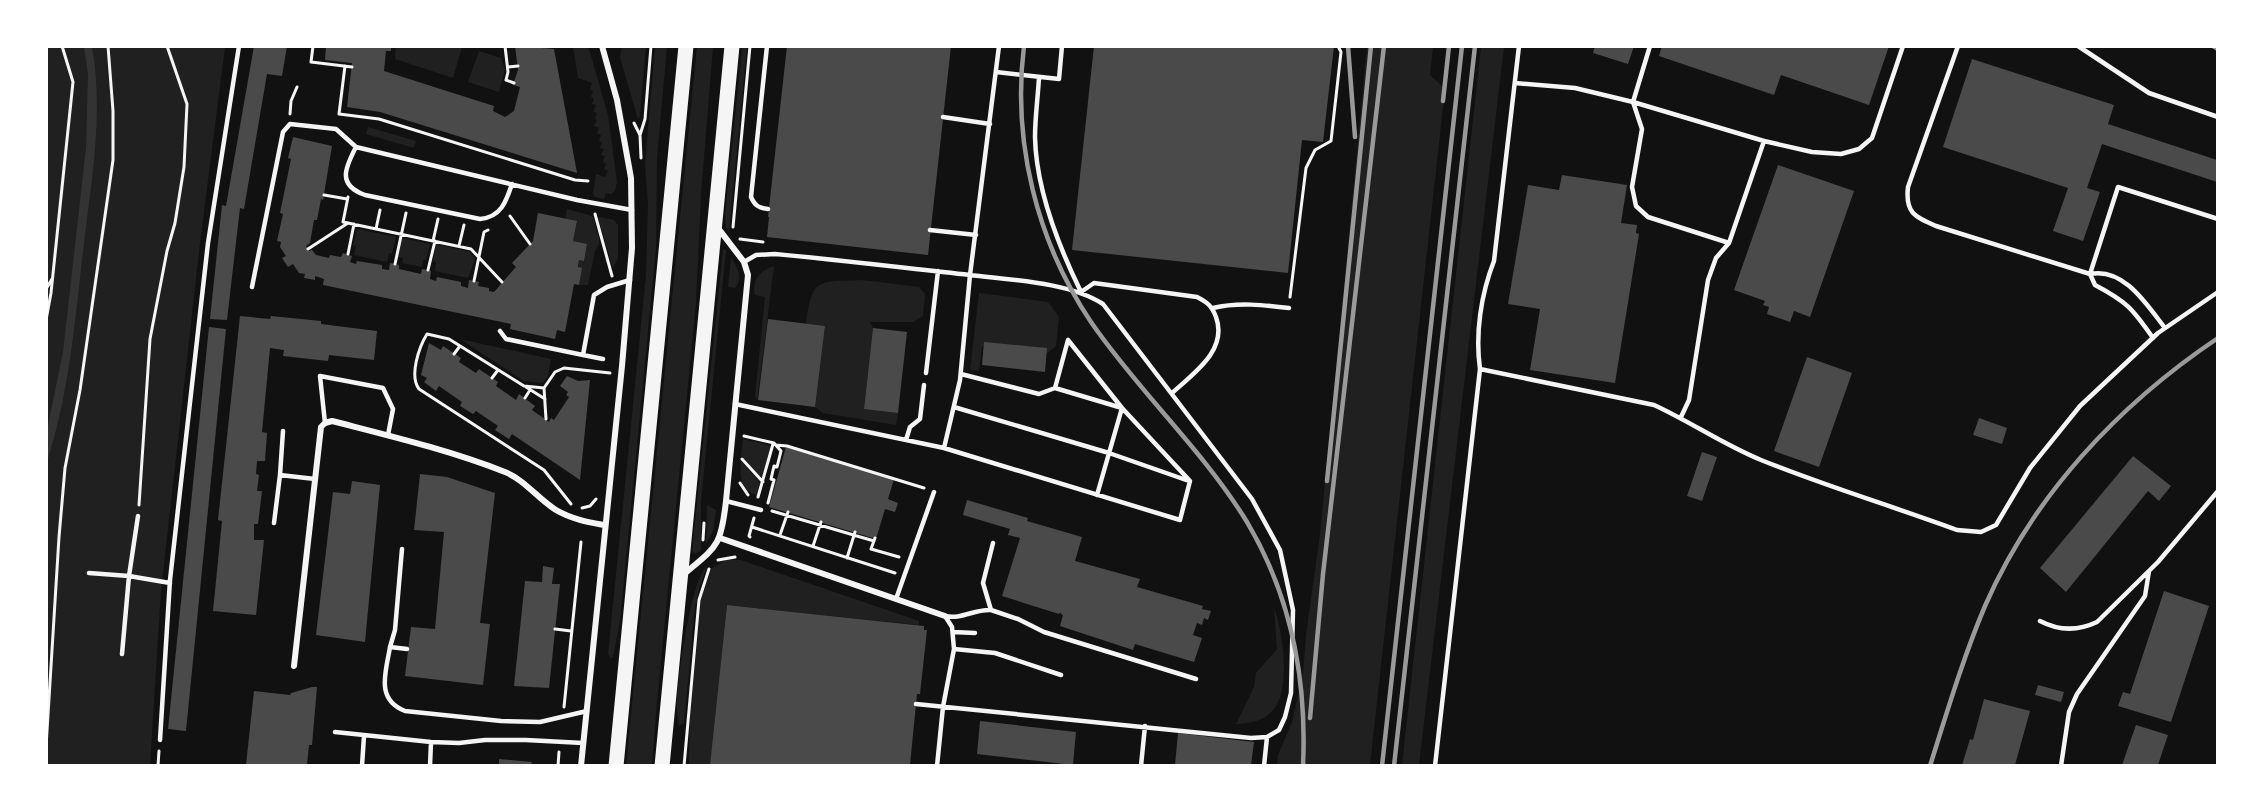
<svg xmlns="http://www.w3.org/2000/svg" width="2264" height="812" viewBox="0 0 2264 812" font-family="'PT Sans Narrow',sans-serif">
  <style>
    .green { fill: #202020 }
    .water { fill: #333 }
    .building { fill: #4a4a4a }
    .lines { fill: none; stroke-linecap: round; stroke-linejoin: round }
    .path { stroke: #f5f5f5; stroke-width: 3 }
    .service { stroke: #f5f5f5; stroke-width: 4.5 }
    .minor { stroke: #f5f5f5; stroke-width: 6 }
    .primary { stroke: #f5f5f5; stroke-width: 15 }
    .rail { stroke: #9a9a9a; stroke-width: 4.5 }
  </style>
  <rect width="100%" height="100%" fill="#111"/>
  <path class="green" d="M622 46 646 47 640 115 638 120 620 57Z
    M697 46 713 47 701 194 696 303 657 702 652 765H626Z
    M46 47H225L200 243 161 591 150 765H47Z
    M396 47V46L462 47 453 78 395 59Z
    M573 47H586L589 49 608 115 617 182 615 191 611 194 606 193 604 199 595 197 593 194 596 174 605 177 608 171 604 169 606 164 603 162 605 156 601 155 604 149 600 148 602 143 599 141 601 135 597 133 599 128 594 126 597 120 595 119 597 113 593 112 596 105 592 104 594 99 591 97 593 91 590 89 592 83 578 78Z
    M655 47H667L657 158 656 248 620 622 613 657 611 658 608 654 646 275 648 205 645 164Z
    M742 47H747L729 232 726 227 725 215Z
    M1367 47H1433L1430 75 1445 89 1370 765H1277L1278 755 1292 722 1303 673 1306 635 1320 534Z
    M1481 47H1504L1419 765H1402Z
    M479 51 501 58 505 69 499 92 468 82Z
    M368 127 416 141 414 148 366 134Z
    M567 209 589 215 593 217 599 238V245L595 251 588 285H579V260L584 261 587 244 573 241 577 222 565 219Z
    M600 217 614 220 618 225V258L613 268 598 218Z
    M357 229 396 237 392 253H389L387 262 354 255 356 246 353 245Z
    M402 238 430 244 426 260H423L422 267 402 263 403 258 398 257Z
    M436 244 470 252 475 259 468 278 435 271 436 262 433 261Z
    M723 249 726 250 701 501V551L694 554 692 551Z
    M731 257C737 267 744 278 735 288L728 287Z
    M774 266 757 401 755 396 765 297 755 295C751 280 761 270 774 266Z
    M862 280 919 287 925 294 923 316 913 322H870L873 328 864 408 898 413 896 425 823 413 815 407 825 326 806 324C812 276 819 282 862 280Z
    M979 293 1048 302 1059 317 1056 346 1047 353 982 346 979 371 970 370Z
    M460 339 551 359 548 376 543 383 524 381Z
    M743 439 771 446 762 478 741 455Z
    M741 461 760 483 757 495C740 491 740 476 741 461Z
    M707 505 716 510 713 531 706 544Z
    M726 560H741L919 621V625L727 605 710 765 689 766 690 720 701 599 712 568Z
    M707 566 699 589 695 607 684 723 679 726C678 719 676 711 677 703 678 677 690 582 707 566Z
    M1274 608C1283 632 1291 687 1274 709 1265 721 1250 723 1236 724L1254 687 1256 673 1277 649Z"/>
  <path class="water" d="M84 47H92C104 114 91 183 83 251 75 322 69 393 47 462V430L63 352 86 148 88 74Z"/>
  <path class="building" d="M254 46H287L282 76 267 74 244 209 240 208 227 320 210 319 222 205 226 206Z
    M326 46H391V51H386L384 71 494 106 493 111 505 117 514 111 520 87 513 85 518 70 515 46 554 49 577 173 380 112 347 107 352 63 325 60Z
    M787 46H951L928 255 767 237 769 217H768Z
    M1094 46H1334L1323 142 1302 140 1288 273 1072 250Z
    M1595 46H1634L1628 64 1593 53Z
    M1662 46H1889L1869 105 1781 75 1774 95 1659 56Z
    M1972 59 2114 105 2108 124 2217 160V182L2102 144 2087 188 2100 192 2083 241 2053 231 2068 188 1943 147Z
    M293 137 332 146 323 200 321 199 317 220H314L310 243 306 246 309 251 312 250 316 255 329 258 330 255 341 257 343 253 352 256 350 262 356 264 357 261 382 265V269L389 270 390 263 399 265V269L421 274 422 269 428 270 431 271 430 279 436 281 437 277 461 282V286L468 288 469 280 479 282 478 286 489 288V291L494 292 516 267 512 263 533 241 538 213 577 221 573 241 587 244 584 261 579 260 578 267 582 268 579 285 574 284 565 332 557 330 555 339 510 329 511 324 323 285 324 279 315 276V280L304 278 305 274 299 273 293 264 288 267 282 258 286 256 280 247 281 242 277 241 283 214 280 213 291 159 288 158Z
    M1778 165 1854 191 1810 317 1794 311 1790 322 1767 314 1769 307 1763 305 1765 301 1734 290Z
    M1562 175 1627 185 1621 223 1637 225 1636 233 1639 234 1615 383 1530 370 1540 309 1508 304 1528 185 1559 190Z
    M240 316 270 319 271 316 321 321V324L377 331 374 360 329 355 328 361 283 356 284 350 270 348 262 432 267 433 265 461H257L256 474 259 475 257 491H262L258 524H254V540H264L256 615 213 611 222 521 218 520Z
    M768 319 825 326 815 407 758 400Z
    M209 327 226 329 186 731 168 729Z
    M873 328 907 332 898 413 864 409Z
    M984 342 1047 348 1045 372 982 365Z
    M429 343 441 350 443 346 461 358 459 362 476 373 479 369 498 382 496 386 516 400 519 394 535 406 532 410 549 422 551 418 554 420 569 397 566 395 568 392 560 386 567 376 578 381 590 380 580 480 512 434 509 439 495 430 498 426 476 411 473 414 460 406 462 402 439 386 436 391 424 382 427 378 421 375Z
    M1807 357 1852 373 1819 467 1774 451Z
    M1979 418 2007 428 2002 444 1973 435Z
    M786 447 894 479 888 499 898 503 895 512 885 509 876 539 769 507Z
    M1702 452 1717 457 1702 501 1687 496Z
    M2133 456 2171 486 2159 501 2148 491 2066 592 2040 568Z
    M420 474 447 477 495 493 480 623 490 624 483 685 405 676 411 627 435 629 444 532 414 530Z
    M352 481 380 485 365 642 316 635 333 492 350 494Z
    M967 500 1028 518 1027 521 1082 537 1075 561 1140 579 1137 587 1203 606 1202 609 1211 611 1208 620 1204 618 1202 625 1197 623 1193 635 1202 638 1194 662 1135 644 1133 650 1060 626 1063 615 1061 614V612L1059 614 1002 596 1020 538 1008 535 1010 529 963 515Z
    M543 566 554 568 552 584H560L549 688 514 686 525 581 542 582Z
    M2164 591 2209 606 2171 722 2118 706 2123 692 2130 694Z
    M727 605 924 626V630H927L920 694H917L910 765H710Z
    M2038 685 2064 692 2061 702 2035 695Z
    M312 687H317L312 745H309L307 765H246L254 691 290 695 291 693Z
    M1984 699 2030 711 2015 765H1962L1970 739 1973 740Z
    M980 721 1076 732 1073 765 977 754Z
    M2136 725 2168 735 2158 765H2122Z
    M1178 733 1254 742 1251 765H1175Z
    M499 759 532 762 531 765H499Z"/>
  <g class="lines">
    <path class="path" d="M313 46 311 62 352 67
      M505 46 508 72 506 80 514 83
      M345 66 339 114 379 119 575 180 588 181
      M508 67 518 66
      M290 114 291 101 297 87
      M634 123 640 135
      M641 158 640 135 645 119 651 46
      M324 195 347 199
      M348 197 343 222 471 249 502 282
      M595 214 612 276
      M510 216 530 244
      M733 227 750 46
      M376 229 380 210
      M740 239 763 242
      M433 241 438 219
      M459 246 464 225
      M308 249 348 223
      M348 254 354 224
      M395 264 406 213
      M428 270 435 241
      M474 281 484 232 488 230
      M46 289 52 279
      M1290 297 1306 168 1315 150 1331 141 1341 52 1338 46
      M46 320 51 293 73 82 62 46
      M454 354 460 346
      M492 378 498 370
      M526 387 545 399
      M544 388 546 419
      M525 398 530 390
      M744 436 774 443 781 451 777 467 774 466 771 479 774 480 768 503
      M776 445 787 446 924 488
      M742 459 763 482
      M740 483 748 495
      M758 497 773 444
      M571 504 544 470 419 389C409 376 419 347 427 334L449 339 524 386 544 388 555 372 564 368 610 373
      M139 505 150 339 167 251 175 223 184 167 187 104 167 46
      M582 508 590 506 596 499
      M772 511 874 541
      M752 527 895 573
      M780 535 788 512
      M750 537 749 536 754 518
      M875 538 871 549 899 557
      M703 540 704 523
      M813 546 821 522
      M847 558 855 532
      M718 560 735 557
      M555 629 571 631
      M564 707 581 542
      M46 747 59 537 65 468 80 390 113 160V111L108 46
      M158 766 159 751
      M558 766 559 752
      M684 766 699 600 709 569"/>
    <path class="service" d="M767 46 751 197C755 206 759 208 768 209
      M1650 46 1633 102 1764 141 1812 152 1841 154 1859 149 1872 138 1903 46
      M1958 46 1908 187C1905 213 1915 217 1936 226L2090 274C2124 267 2147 305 2165 328
      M2078 46 2149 93 2218 117
      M996 72 1059 79 1062 46
      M1039 77C1038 97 1035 117 1035 137 1036 190 1058 245 1081 292L1094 283 1197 297C1207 302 1212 306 1216 317 1228 350 1194 373 1172 393
      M1515 83 1575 88 1633 102 1642 129 1632 187 1636 206 1648 217 1729 243
      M943 117 990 124
      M356 147C345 168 337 185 365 195L480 219C501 217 506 202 512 184
      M930 230 976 235
      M744 262 756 255 775 254C840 260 905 268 970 275 1011 280 1069 282 1103 304L1252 499 1280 550 1293 610 1291 693 1285 717 1279 730 1267 737 1251 738 916 704
      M252 287 283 132 290 124 336 129 356 147 577 200 632 210
      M1213 308C1238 302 1264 305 1289 308
      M500 331 506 339 583 355
      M2153 338C2132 308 2127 302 2095 285L2090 274 2118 187 2218 219
      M603 359 583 355 594 295 607 287 630 280
      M1480 369C1475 334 1481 294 1494 261L1519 46
      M926 373 938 271
      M961 374 1039 394 1055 388 1122 408 1097 495
      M735 404 944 448 1180 520 1190 481 1122 408 1068 340 1055 388
      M954 407 1109 453 1189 481
      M1681 417 1689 400 1708 280 1716 258 1729 243 1764 141
      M325 423 320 376 383 388 393 409 388 435
      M906 440 910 427 920 419 924 385
      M944 448 960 380 970 275 999 46
      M280 475 283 431
      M726 501 761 510
      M274 523 280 475 315 479
      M993 543 983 583 991 610 1018 619 1044 632 1196 679
      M89 573 129 576 138 516
      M896 599 934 492
      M945 616C961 620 974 609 991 610
      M2040 621C2059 631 2078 631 2097 622L2158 562 2218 491
      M953 632 975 633
      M390 647 395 630 402 549
      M407 649 390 647C386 672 375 699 405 711L501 721 540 722 587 711
      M954 649 995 653 1061 675
      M122 654 129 576 170 583
      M335 732 431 742 459 743 485 740H526L583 743
      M160 740 170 580 208 243 239 46
      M362 766 364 736
      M430 766 431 742
      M937 766 943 707 954 649 952 627 945 616
      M1141 766 1145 726
      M1264 766 1267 737
      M1435 766 1480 369 1654 405C1691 422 1724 445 1761 460 1825 486 1892 506 1957 530L1981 532 1996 525 2030 468 2080 406 2158 333 2218 292
      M2061 766 2069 712 2077 694 2145 596 2149 571"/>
    <path class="minor" d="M720 538 945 616
      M683 575C717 546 721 547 726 501L748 275 744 262 718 228
      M294 666 321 427 325 423 332 421C390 436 449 450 505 472 525 480 538 499 556 510 571 519 588 522 604 525
      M581 766 622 366 632 248 631 178 617 100 602 46"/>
    <path class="primary" d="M616 766 686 46
      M662 766 732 46"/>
    <path class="rail" d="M1024 46C1012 142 1037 242 1091 322 1139 392 1203 450 1247 522 1291 596 1307 680 1303 766
      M1348 46 1355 137
      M2213 46 2218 49
      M1443 101 1449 46
      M1327 481 1371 46
      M1310 718 1323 574 1384 46
      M1382 766 1462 46
      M1394 766 1475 46
      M1930 766C1947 712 1963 658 1985 606 2033 496 2118 405 2218 338"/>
  </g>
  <rect width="2264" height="812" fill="none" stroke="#ffffff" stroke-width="96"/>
</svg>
